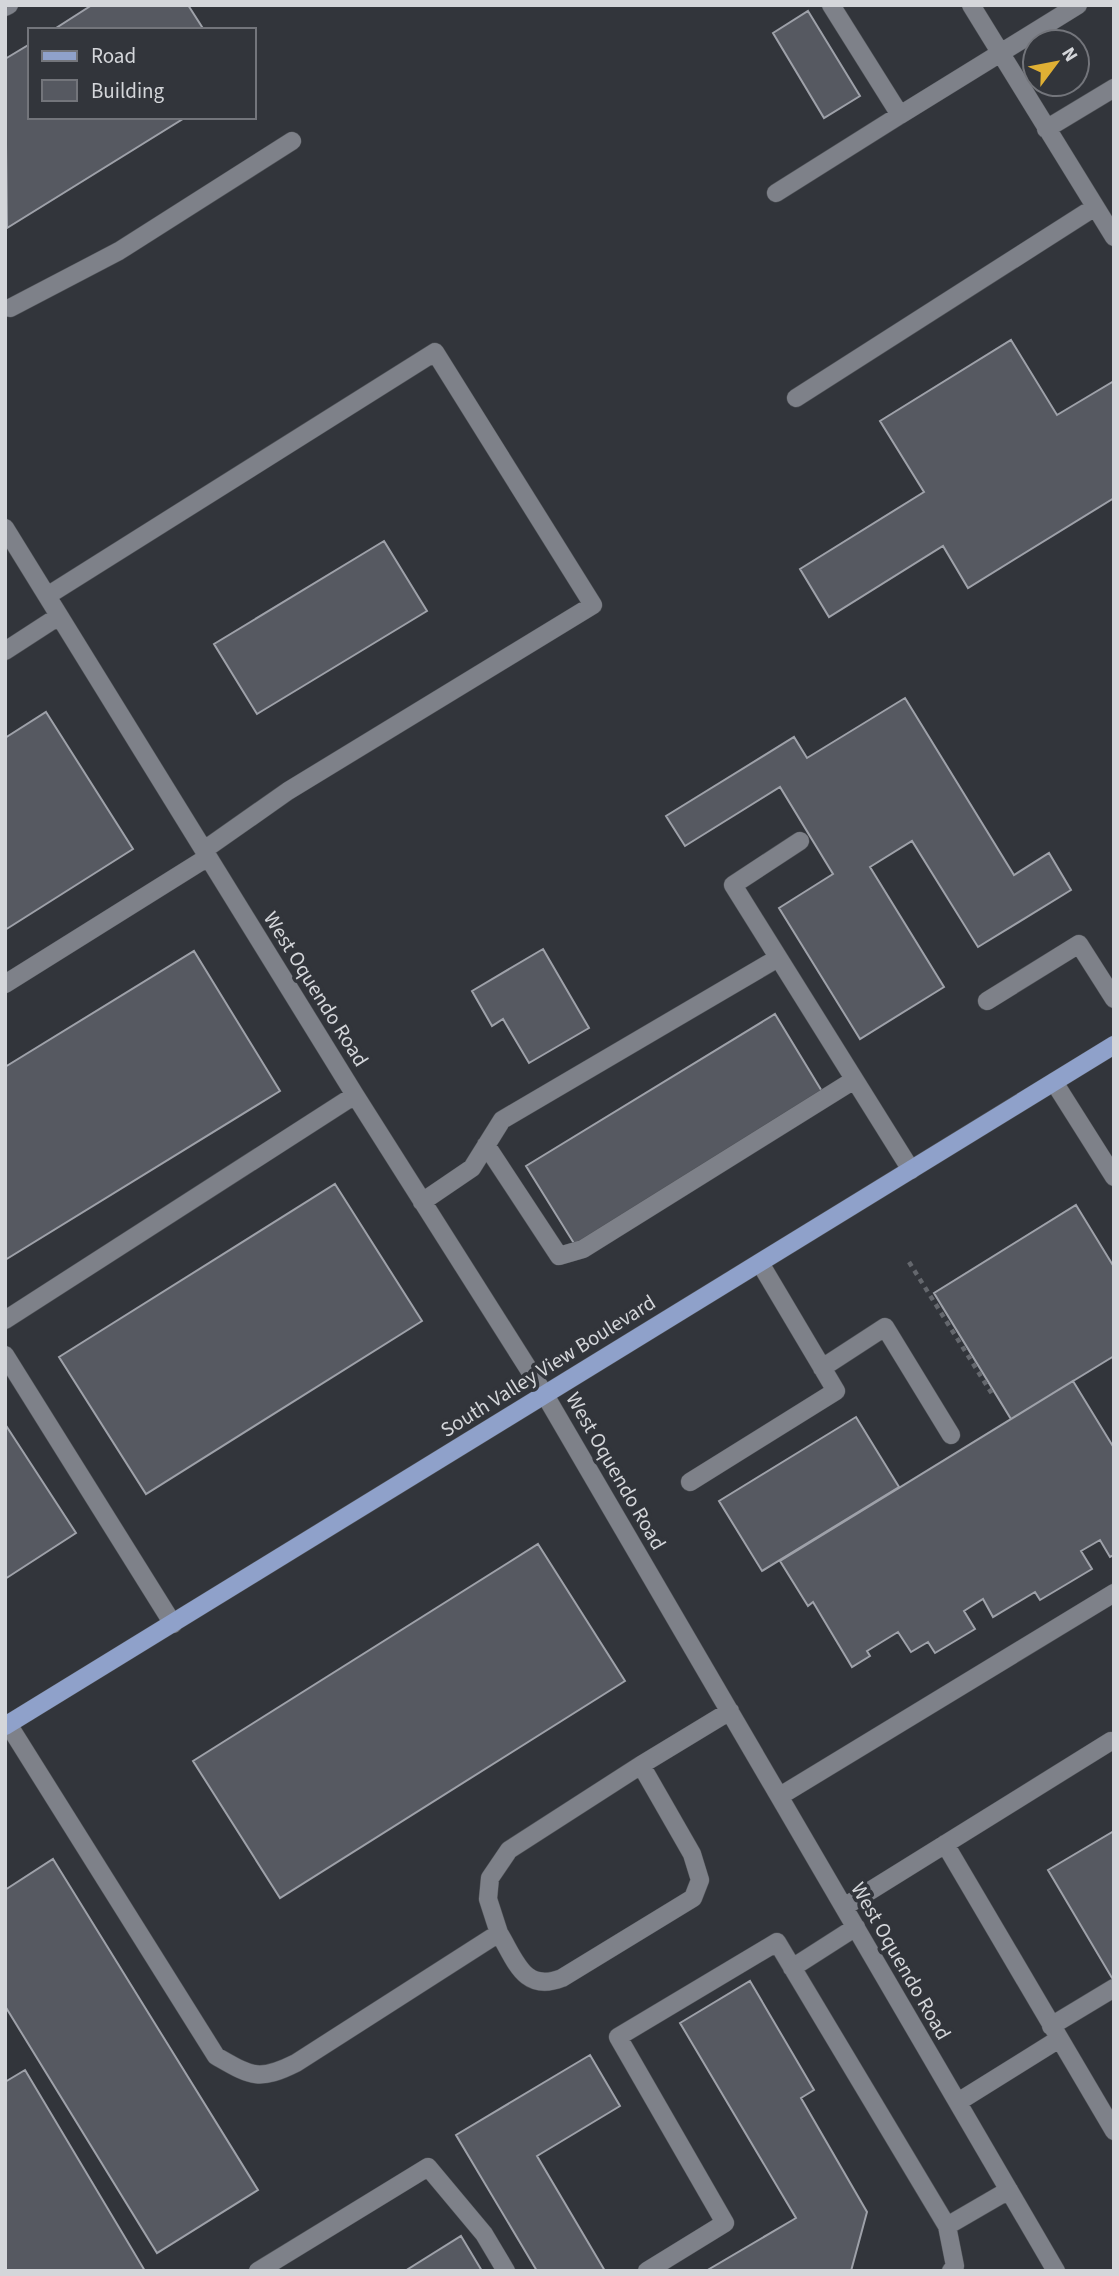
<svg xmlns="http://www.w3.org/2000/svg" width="1119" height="2276" viewBox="0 0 1119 2276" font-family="'Source Sans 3',sans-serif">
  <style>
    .building { fill: #565961; stroke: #9ea1a9; stroke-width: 2 }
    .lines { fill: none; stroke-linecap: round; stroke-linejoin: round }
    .minor-casing { stroke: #515459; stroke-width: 19 }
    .major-casing { stroke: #515459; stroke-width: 19 }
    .path { stroke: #64676d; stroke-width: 4.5; stroke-dasharray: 5 5; stroke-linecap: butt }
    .minor { stroke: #7e8189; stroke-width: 18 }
    .major { stroke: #8fa1ca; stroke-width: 18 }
    .labels { text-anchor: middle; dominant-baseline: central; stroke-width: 7; stroke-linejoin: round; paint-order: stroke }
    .street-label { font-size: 21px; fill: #d4d6da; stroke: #32353b }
  </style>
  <rect width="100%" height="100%" fill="#32353b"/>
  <path class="building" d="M92 5H188L204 30H53Z
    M808 11 860 96 824 118 773 33Z
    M30 44V117H186L7 228 5 59Z
    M1011 340 1057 415 1114 381V498L968 588 943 546 829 617 800 569 924 492 880 421Z
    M384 541 427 611 257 714 214 644Z
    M905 698 1014 875 1049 853 1071 890 978 947 912 841 870 867 944 987 860 1039 779 908 833 874 780 787 685 846 666 816 794 737 807 758Z
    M46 712 133 849 5 930V738Z
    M543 949 589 1028 529 1063 503 1019 492 1026 472 991Z
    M194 951 280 1091 5 1260V1067Z
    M775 1014 823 1093 575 1245 526 1166Z
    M335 1184 422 1321 146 1494 59 1357Z
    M1076 1205 1114 1267V1356L1011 1419 934 1293Z
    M1073 1381 1114 1448V1555L1110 1557 1100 1540 1081 1551 1092 1569 1040 1600 1035 1592 993 1617 983 1599 964 1611 975 1629 935 1653 928 1642 911 1652 898 1632 867 1651 870 1656 852 1667 813 1602 808 1606 780 1561Z
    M856 1417 899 1487 762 1571 719 1501Z
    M5 1424 76 1533 5 1579Z
    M538 1544 625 1681 280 1898 193 1761Z
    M1114 1831V1977L1112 1978 1048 1870Z
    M53 1859 258 2190 157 2253 5 2006V1890Z
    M750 1981 814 2090 801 2098 867 2212 851 2271H706L796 2218 680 2023Z
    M590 2055 620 2106 537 2156 605 2271H537L456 2135Z
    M25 2070 145 2271H5V2082Z
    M461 2236 482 2271H405Z"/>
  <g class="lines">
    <defs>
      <path id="minor" d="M831 5 900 115 1078 5
        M971 5 1114 237
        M5 7 9 5
        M1046 129 1114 88
        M776 193 900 115
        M10 308 119 251 292 141
        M796 398 1095 207
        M5 528 355 1095 545 1395 1056 2271
        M47 596 435 352 593 605 288 791 204 850
        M5 651 59 616
        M800 841 733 885 911 1170
        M5 984 208 857
        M987 1001 1079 944 1114 999
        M1054 1082 1114 1177
        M486 1145 559 1256 583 1249 854 1080
        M422 1202 472 1168 502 1120 778 958
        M5 1320 355 1095
        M5 1355 173 1624
        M822 1368 885 1327 951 1435
        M690 1482 836 1391 760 1263
        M8 1724 216 2056C251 2076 258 2082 296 2063L499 1933 488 1899 490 1878 509 1850 641 1765 730 1711
        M780 1796 1114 1593
        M945 1844 1114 2131
        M844 1907 1111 1741
        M499 1933C516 1961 524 1993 562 1978L693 1898 700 1880 692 1854 641 1765
        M792 1968 856 1927
        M1051 2026 1114 1988
        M958 2102 1059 2039
        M947 2226 1009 2190
        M258 2271 428 2167 484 2234 506 2271
        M647 2271 725 2223 618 2037 777 1942 947 2226 955 2266 951 2271"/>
      <path id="major" d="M5 1726 1114 1045"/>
    </defs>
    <use href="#minor" class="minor-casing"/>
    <use href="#major" class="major-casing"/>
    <path class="path" d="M909 1262 994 1397"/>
    <use href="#minor" class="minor"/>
    <use href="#major" class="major"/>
  </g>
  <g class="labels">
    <g class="street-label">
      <text transform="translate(316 989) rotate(58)">West Oquendo Road</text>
      <text transform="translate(548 1366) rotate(-32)">South Valley View Boulevard</text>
      <text transform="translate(616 1471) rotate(60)">West Oquendo Road</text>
      <text transform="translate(901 1961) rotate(60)">West Oquendo Road</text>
    </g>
  </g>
  <rect width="1119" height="2276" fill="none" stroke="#d4d6da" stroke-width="14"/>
  <rect x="28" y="28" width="228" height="91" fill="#32353b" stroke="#73757b" stroke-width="2"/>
  <rect x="42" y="51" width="35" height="10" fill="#8fa1ca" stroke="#73757b" stroke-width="2"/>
  <text x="91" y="63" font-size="21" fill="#d4d6da">Road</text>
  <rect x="42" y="80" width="35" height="21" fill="#565961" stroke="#73757b" stroke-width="2"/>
  <text x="91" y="98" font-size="21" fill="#d4d6da">Building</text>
  <g transform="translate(1056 63) rotate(58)"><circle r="33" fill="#32353b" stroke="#73757b" stroke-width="2"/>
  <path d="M0-5L12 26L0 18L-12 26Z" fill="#e0b034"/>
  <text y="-10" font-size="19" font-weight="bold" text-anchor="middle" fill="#d4d6da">N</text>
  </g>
</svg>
